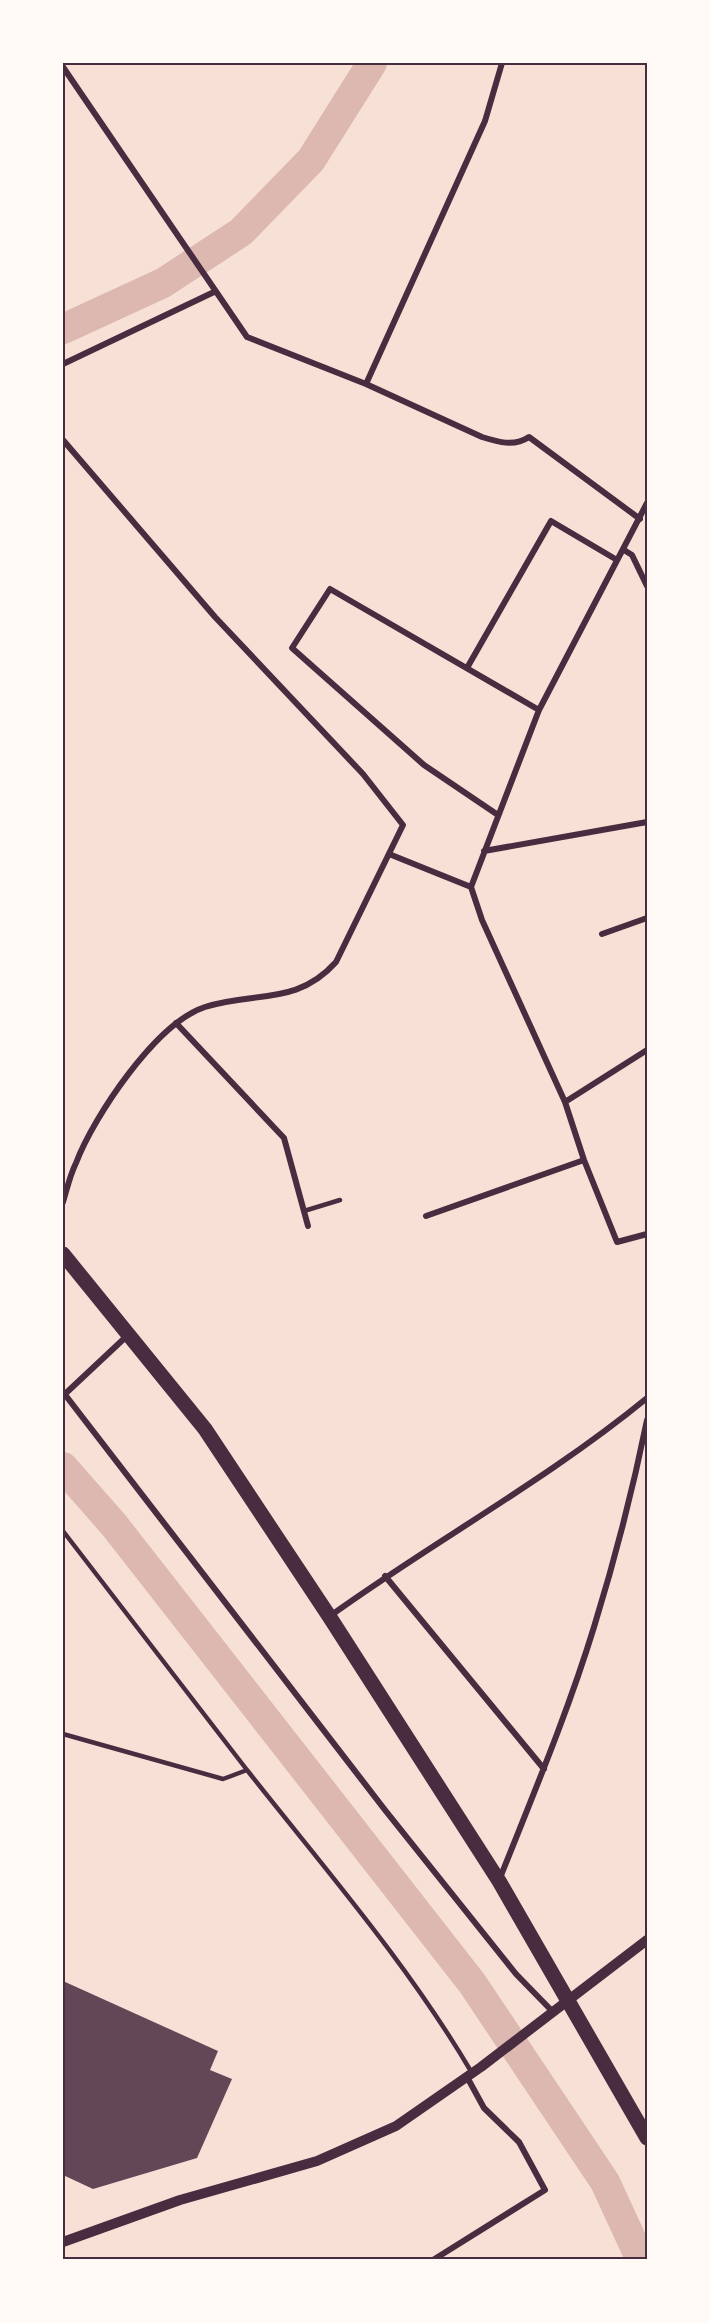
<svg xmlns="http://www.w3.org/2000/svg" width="710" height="2323" viewBox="0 0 710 2323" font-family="Lora,serif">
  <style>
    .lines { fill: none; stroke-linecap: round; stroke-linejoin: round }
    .river { stroke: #dcb8b0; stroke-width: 30 }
    .building { fill: #644757 }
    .service { stroke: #4a2c40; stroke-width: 4.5 }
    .minor { stroke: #4a2c40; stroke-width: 6 }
    .tertiary { stroke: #4a2c40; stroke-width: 10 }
    .primary { stroke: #4a2c40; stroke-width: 15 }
    .neatline { fill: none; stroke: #4a2c40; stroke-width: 2 }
  </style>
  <rect width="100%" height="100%" fill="#f7e1d7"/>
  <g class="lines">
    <path class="river" d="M63 329 163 283 241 232 311 160 372 63
      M63 1467 114 1525 472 1983 605 2182 641 2260"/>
  </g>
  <path class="building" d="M63 1981 218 2051 210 2070 232 2079 197 2158 93 2189 63 2175Z"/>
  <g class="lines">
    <path class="service" d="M304 1211 340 1200
      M63 1531 247 1770
      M63 1734 223 1779 247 1770C325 1869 408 1964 472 2073"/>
    <path class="minor" d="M63 67 247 337 366 384 482 437C498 442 514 447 529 437L640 519
      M63 364 214 292
      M366 384 485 121 502 63
      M63 440 215 617 363 774 403 825 336 962C297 1006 254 991 205 1007 156 1023 94 1116 76 1163 70 1175 67 1189 63 1202
      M647 503 539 710 471 887 482 920 565 1102 584 1160 617 1242 647 1234
      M624 550 632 555 647 586
      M467 668 551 521 617 560
      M498 815 424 765 292 648 330 589 539 710
      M484 851 647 822
      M389 854 471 887
      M602 934 647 918
      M176 1023 284 1138 308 1226
      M565 1102 647 1050
      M426 1216 584 1160
      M63 1392 385 1810 516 1974 553 2012
      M65 1394 129 1334
      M385 1576 544 1769
      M330 1616C434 1541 547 1480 647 1398
      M500 1878C533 1795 568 1712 594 1627 615 1559 633 1489 647 1420
      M433 2260 545 2190 519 2142 484 2108 467 2077"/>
    <path class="tertiary" d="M63 2242 180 2200 317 2161 396 2126 481 2067 647 1940"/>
    <path class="primary" d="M63 1254 205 1429 329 1616 499 1881 647 2138"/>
  </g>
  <rect width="710" height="2323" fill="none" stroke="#fffaf5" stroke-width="129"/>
  <rect x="64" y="64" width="582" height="2194" class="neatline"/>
</svg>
